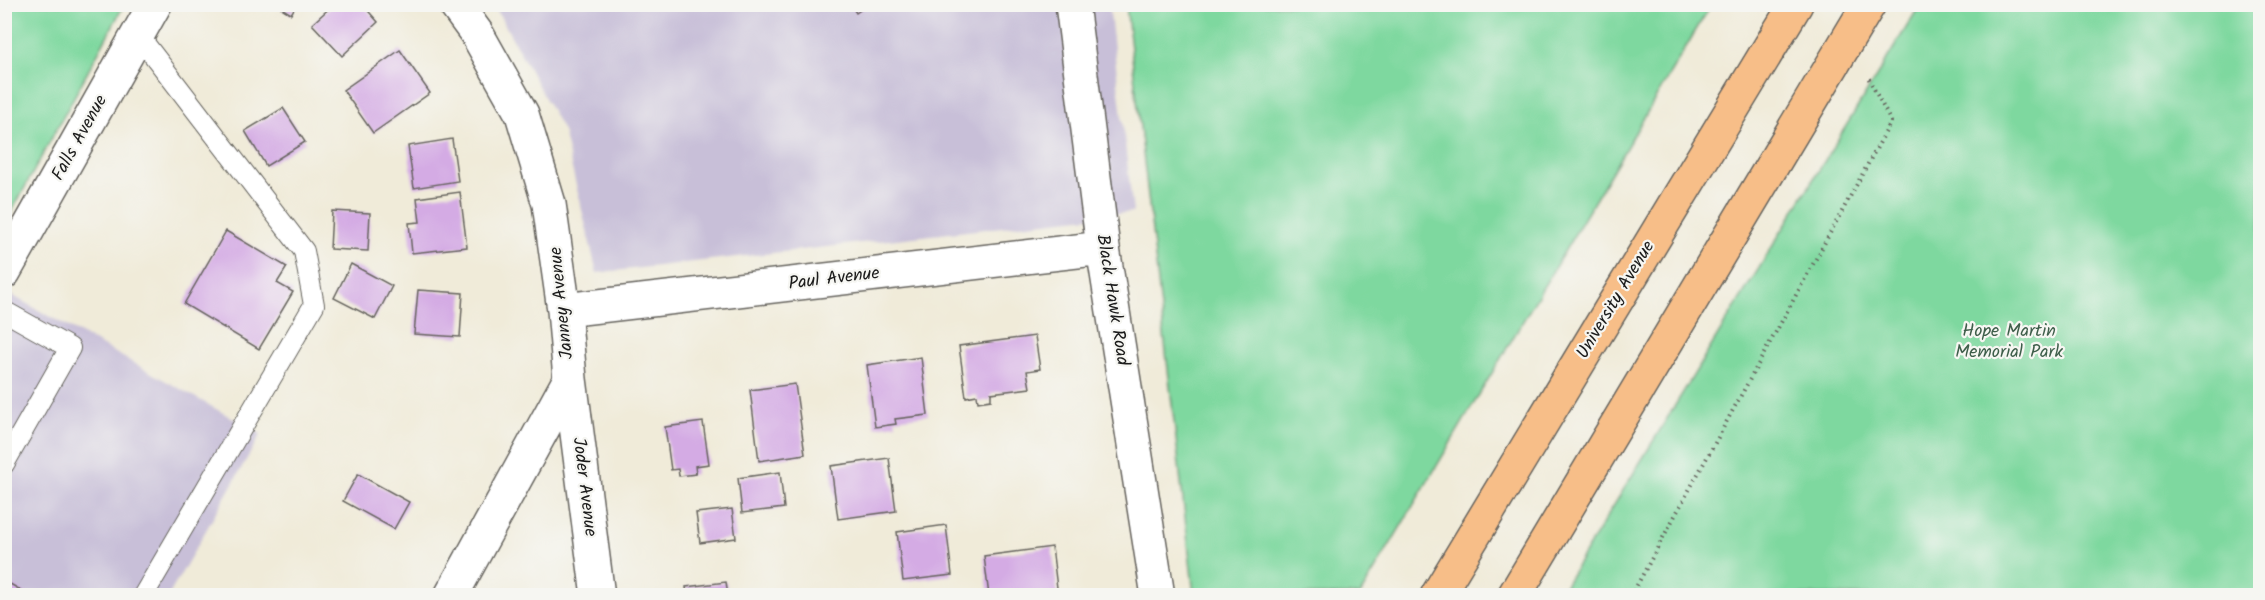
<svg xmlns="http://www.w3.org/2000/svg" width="2265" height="600" viewBox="0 0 2265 600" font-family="Kalam,sans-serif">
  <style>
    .industrial { fill: #c8bfd8 }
    .green { fill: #7ed89f; stroke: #4d7a5e; stroke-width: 1.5 }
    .building { fill: #d4abe4 }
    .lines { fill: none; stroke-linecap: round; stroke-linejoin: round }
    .lane-casing { stroke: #66645e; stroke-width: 22 }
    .street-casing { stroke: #66645e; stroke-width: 36 }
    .primary-casing { stroke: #66645e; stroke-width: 36 }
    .path { stroke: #66645e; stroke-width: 4; stroke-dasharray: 1.5 4.5; stroke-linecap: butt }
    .lane { stroke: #fff; stroke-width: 20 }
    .street { stroke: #fff; stroke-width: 33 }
    .primary { stroke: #f7be88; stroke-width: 33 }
    .labels { text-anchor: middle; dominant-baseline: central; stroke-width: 4.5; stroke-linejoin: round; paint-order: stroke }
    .street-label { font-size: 18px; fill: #1c1c1c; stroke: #f6f6f2 }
    .park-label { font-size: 18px; fill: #3e5e4a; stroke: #f6f6f2 }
  </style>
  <rect width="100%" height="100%" fill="#f6f6f2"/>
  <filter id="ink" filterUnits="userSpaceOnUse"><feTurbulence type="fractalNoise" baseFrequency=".0167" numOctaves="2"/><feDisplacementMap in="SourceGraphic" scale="12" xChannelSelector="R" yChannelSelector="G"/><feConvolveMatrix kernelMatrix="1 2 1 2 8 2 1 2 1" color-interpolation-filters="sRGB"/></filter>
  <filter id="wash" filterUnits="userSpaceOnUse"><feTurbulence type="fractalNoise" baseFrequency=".008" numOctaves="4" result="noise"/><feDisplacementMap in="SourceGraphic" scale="24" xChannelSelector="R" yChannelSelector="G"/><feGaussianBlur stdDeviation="1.35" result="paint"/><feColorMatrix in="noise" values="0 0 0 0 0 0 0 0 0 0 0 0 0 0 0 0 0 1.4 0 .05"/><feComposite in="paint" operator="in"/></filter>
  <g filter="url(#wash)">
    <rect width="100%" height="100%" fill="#f0ebd9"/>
    <path class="industrial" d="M494 5H1109L1133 212 597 273 563 131Z
      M4 291 261 434 169 595H5Z"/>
    <path class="green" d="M5 4 124 5 5 224 4 5Z
      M1126 5H1711L1360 595H1194Z
      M1920 5H2260V595H1559Z"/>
    <g id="blocks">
      <path class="building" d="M275 4H297L291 14Z
        M334 4H362L378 22 342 56 312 24Z
        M850 4H869L856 13Z
        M400 50 430 93 373 133 343 90Z
        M283 108 305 142 266 166 245 131Z
        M452 139 458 181 414 188 408 146Z
        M460 192 467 247 412 253 409 223 420 222 417 198Z
        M332 211 370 213 368 251 330 249Z
        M226 231 287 267 277 283 293 292 259 349 184 304Z
        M351 264 392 286 375 319 334 298Z
        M418 290 463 293 460 337 414 334Z
        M1035 336 1040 369 1027 371 1030 388 991 393V400L978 402 977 395 966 397 959 346Z
        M921 357 928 415 895 419 896 424 875 427 867 365Z
        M795 384 805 454 759 461 750 390Z
        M703 422 709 464 695 466 696 474 679 476 678 469 671 470 665 427Z
        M889 458 896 511 838 519 831 466Z
        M780 472 784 508 742 513 738 478Z
        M358 474 409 502 394 529 343 501Z
        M732 509 736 538 700 543 696 513Z
        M946 525 952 575 903 581 897 532Z
        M1052 547 1058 596H989L984 556Z
        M5 581 31 596H4Z
        M726 582 728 596H687L686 587Z"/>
    </g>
  </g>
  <g filter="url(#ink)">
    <use href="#blocks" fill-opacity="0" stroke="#66645e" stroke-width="1.5"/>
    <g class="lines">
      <defs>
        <path id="lane" d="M138 35 304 251 314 305 143 596
          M4 311 70 348 4 464"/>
        <path id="street" d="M1072 4 1103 248 1158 596
          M4 272 155 4
          M564 310 1103 248
          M570 379 598 596
          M451 596 570 379 564 310 549 204 522 114 477 34 455 4"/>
        <path id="primary" d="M1437 596 1796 4
          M1514 596 1869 4"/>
      </defs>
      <use href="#lane" class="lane-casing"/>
      <use href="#street" class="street-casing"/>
      <use href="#primary" class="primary-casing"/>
      <path class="path" d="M1631 596 1891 122 1867 75"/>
      <use href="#lane" class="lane"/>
      <use href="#street" class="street"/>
      <use href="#primary" class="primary"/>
    </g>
  </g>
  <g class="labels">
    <g class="street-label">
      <text transform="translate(80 138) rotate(-61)">Falls Avenue</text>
      <text transform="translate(834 279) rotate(-7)">Paul Avenue</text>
      <text transform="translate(1112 300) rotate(81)">Black Hawk Road</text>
      <text transform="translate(1616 300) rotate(-59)">University Avenue</text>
      <text transform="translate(562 303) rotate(-96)">Janney Avenue</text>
      <text transform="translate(584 487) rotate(83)">Joder Avenue</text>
    </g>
    <g class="park-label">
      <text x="2009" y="331">Hope Martin<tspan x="2009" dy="21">Memorial Park</tspan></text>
    </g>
  </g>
  <rect width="2265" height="600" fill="none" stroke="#f6f6f2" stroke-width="24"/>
</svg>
